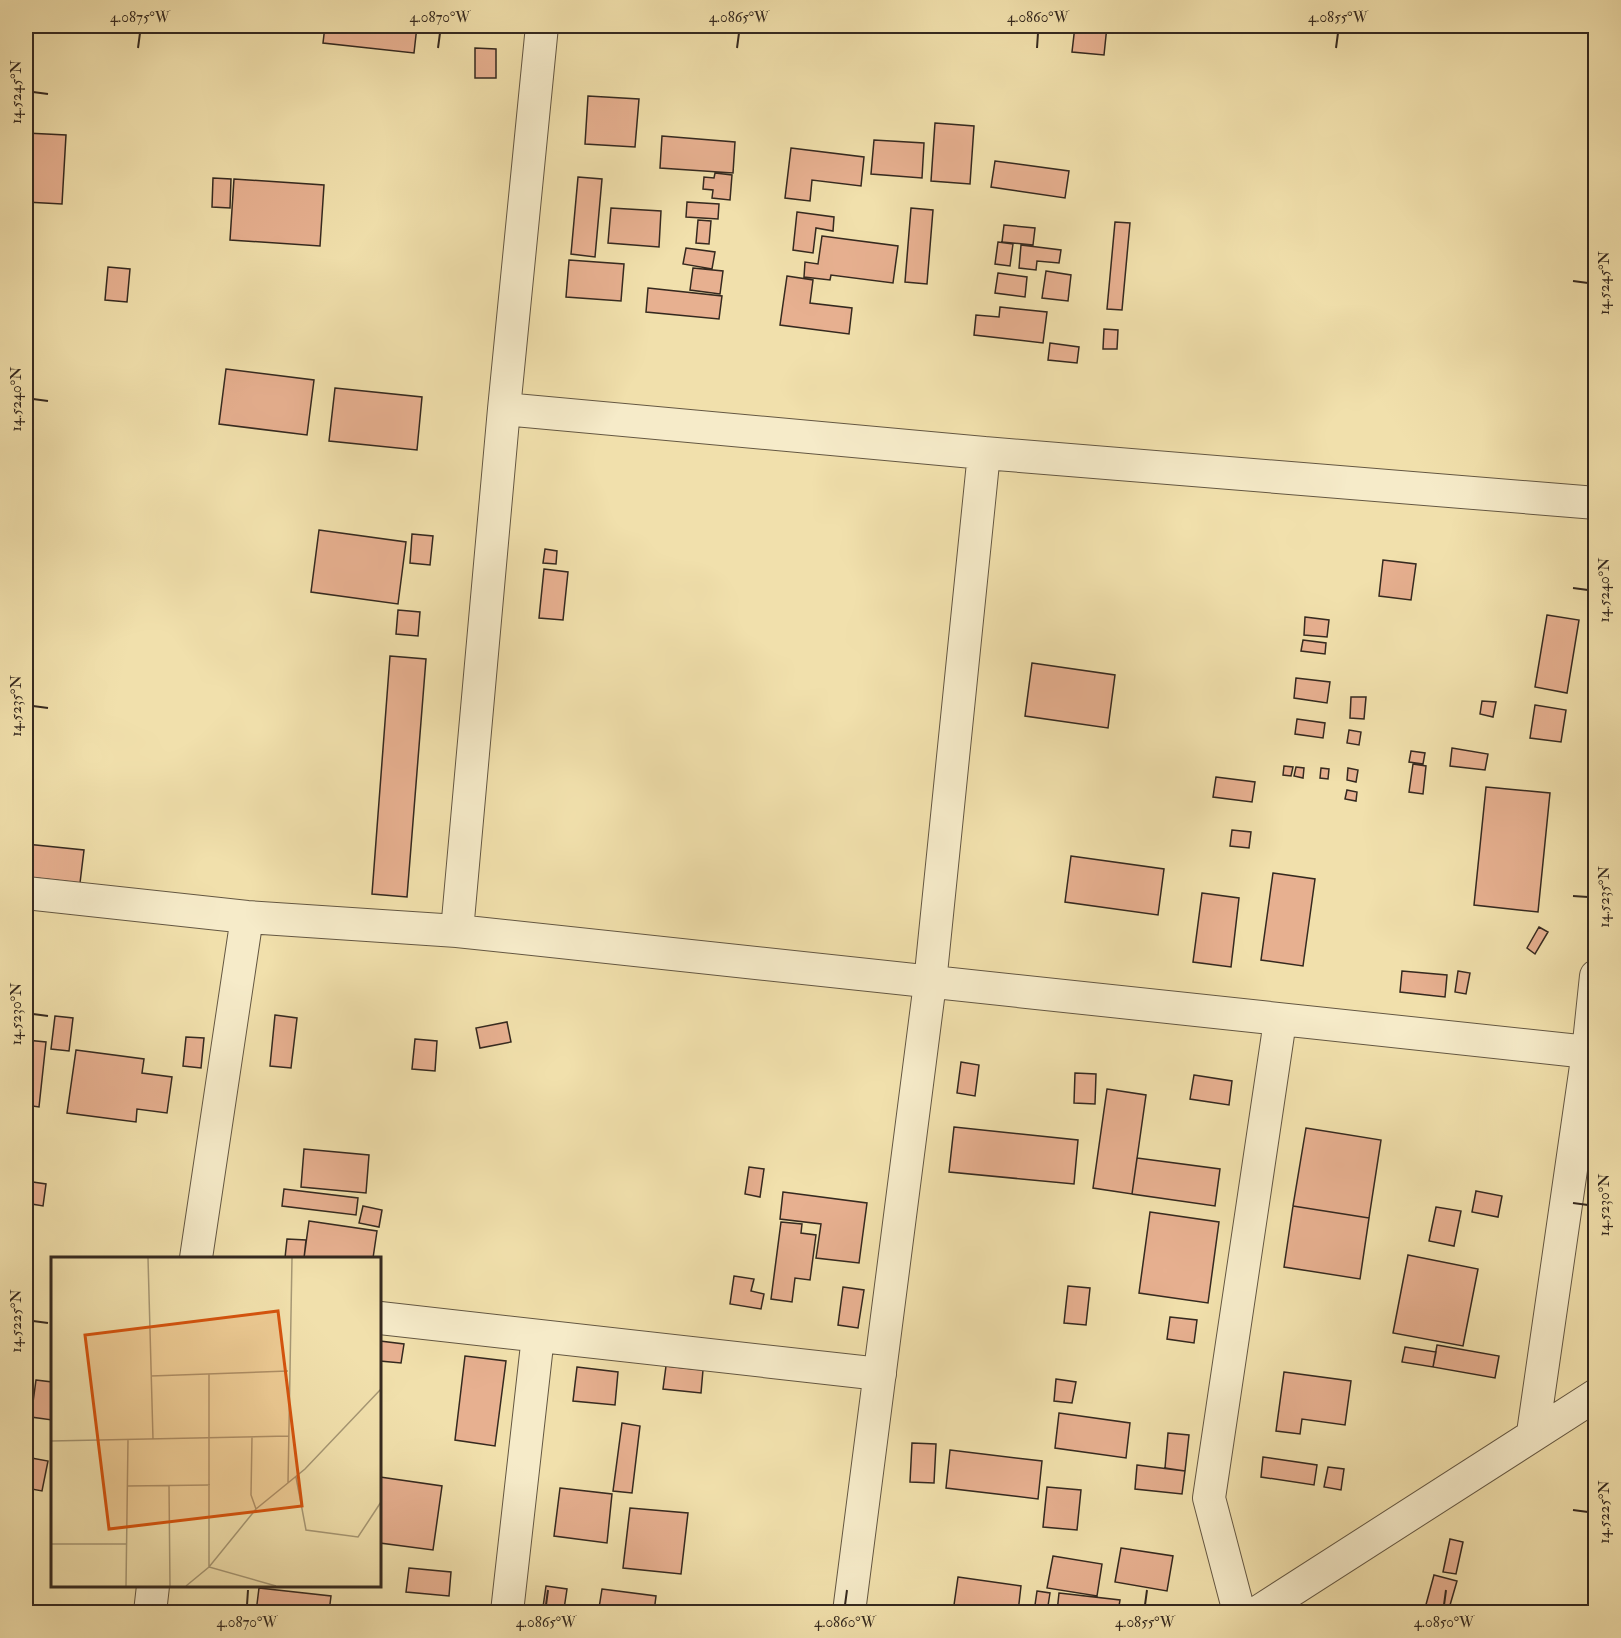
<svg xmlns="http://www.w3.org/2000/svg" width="1621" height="1638" viewBox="0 0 1621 1638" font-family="'IM FELL Double Pica',serif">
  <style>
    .building { fill: #e7b090; stroke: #35291f; stroke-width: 1.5 }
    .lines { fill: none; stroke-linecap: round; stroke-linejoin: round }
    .minor-casing { stroke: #645742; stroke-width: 34 }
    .minor { stroke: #f6ebc9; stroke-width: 32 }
    .ticks { fill: none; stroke: #35291f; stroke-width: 2 }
    .inset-road { fill: none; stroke: #a69774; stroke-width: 1.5 }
    .view { fill: #d6540e; fill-opacity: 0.15; stroke: #d6540e; stroke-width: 3 }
    .inset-edge { fill: none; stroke: #35291f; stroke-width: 3 }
    .neatline { fill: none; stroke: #35291f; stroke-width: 2 }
    .ticks-label { font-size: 15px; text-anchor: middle; fill: #35291f }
  </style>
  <rect width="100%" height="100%" fill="#f1e0ac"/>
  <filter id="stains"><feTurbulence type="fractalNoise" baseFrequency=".00333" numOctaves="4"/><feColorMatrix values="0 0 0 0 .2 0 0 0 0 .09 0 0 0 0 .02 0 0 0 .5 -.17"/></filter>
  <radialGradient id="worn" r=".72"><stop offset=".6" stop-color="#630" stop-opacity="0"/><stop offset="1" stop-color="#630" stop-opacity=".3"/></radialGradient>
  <path class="building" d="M325 26H417L414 53 323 43Z
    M1075 26H1107L1104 55 1072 52Z
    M475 48 496 49V78H475Z
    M588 96 639 99 635 147 585 144Z
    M935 123 974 126 970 184 931 181Z
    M26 133 66 135 62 204 26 202Z
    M662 136 735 142 733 173 660 168Z
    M874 140 924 143 922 178 871 174Z
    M791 148 864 157 861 186 812 180 810 201 785 198Z
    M995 161 1069 171 1065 198 991 187Z
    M715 173 732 175 730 200 712 198 713 190 703 189 704 177 714 178Z
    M578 177 602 179 595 257 571 254Z
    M213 178 231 179 230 208 212 207Z
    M234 179 324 185 320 246 230 240Z
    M687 202 719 204 718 219 686 217Z
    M611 208 661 211 659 247 608 243Z
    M911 208 933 210 927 284 905 282Z
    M797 212 834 217 833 231 816 228 813 253 793 250Z
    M698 220 711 221 709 244 696 243Z
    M1115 222 1130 223 1122 310 1107 309Z
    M1004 225 1035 228 1033 245 1002 242Z
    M822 236 898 246 893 283 831 275 830 280 804 277 805 262 818 264Z
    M998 242 1013 244 1010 266 995 264Z
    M1021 245 1061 250 1059 263 1037 261 1036 270 1019 268Z
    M686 248 715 252 712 269 683 264Z
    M569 260 624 264 621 301 566 297Z
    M108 267 130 269 127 302 105 300Z
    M693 268 723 271 720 294 690 290Z
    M1046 271 1071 275 1068 301 1042 298Z
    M998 273 1027 277 1025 297 995 293Z
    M787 276 813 280 810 303 852 308 849 334 780 325Z
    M648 288 722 296 719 319 646 312Z
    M1000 307 1047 312 1043 343 974 335 976 315 999 317Z
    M1104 329 1118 330 1117 349H1103Z
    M1050 343 1079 347 1077 363 1048 360Z
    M226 369 314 380 307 435 219 424Z
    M335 388 422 397 417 450 329 441Z
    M319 530 406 542 398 604 311 592Z
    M412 534 433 536 430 565 410 563Z
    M545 549 557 551 556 564 543 563Z
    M1383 560 1416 564 1411 600 1379 596Z
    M544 569 568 572 563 620 539 618Z
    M398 610 420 612 418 636 396 634Z
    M1547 615 1579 620 1567 693 1535 687Z
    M1305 617 1329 620 1327 637 1304 635Z
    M1303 640 1326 643 1325 654 1301 651Z
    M390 656 426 659 407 897 372 894Z
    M1032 663 1115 675 1108 728 1025 716Z
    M1296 678 1330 682 1327 703 1294 698Z
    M1351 697H1366L1364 719 1350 718Z
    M1482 701 1496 702 1493 717 1480 714Z
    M1535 705 1566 710 1561 742 1530 738Z
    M1297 719 1325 723 1323 738 1295 734Z
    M1349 730 1361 732 1359 745 1347 743Z
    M1452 748 1488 754 1485 770 1450 766Z
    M1411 751 1425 753 1423 764 1409 762Z
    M1413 764 1426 766 1423 794 1409 792Z
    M1284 766 1293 767 1291 776 1283 775Z
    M1296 767 1304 768 1303 778 1294 776Z
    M1321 768 1329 769 1328 779 1320 778Z
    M1348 768 1358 770 1356 782 1347 780Z
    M1216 777 1255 782 1252 802 1213 797Z
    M1486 787 1550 793 1538 912 1474 905Z
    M1347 790 1357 792 1356 801 1345 799Z
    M1232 830 1251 832 1249 848 1230 846Z
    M26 844 84 850 80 883 26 877Z
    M1071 856 1164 869 1158 915 1065 902Z
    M1273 873 1315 879 1303 966 1261 960Z
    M1202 893 1239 898 1231 967 1193 962Z
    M1539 927 1548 932 1535 954 1527 948Z
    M1402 971 1447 975 1445 997 1400 992Z
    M1458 971 1470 973 1466 994 1455 992Z
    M275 1015 297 1018 291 1068 270 1066Z
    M55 1016 73 1018 69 1051 51 1049Z
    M507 1022 511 1042 480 1048 476 1028Z
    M186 1037 204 1038 201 1068 183 1066Z
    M415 1039 437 1041 435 1071 412 1069Z
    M26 1040 46 1042 39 1107 26 1105Z
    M76 1050 144 1059 142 1073 172 1077 167 1113 137 1109 136 1122 67 1113Z
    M961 1062 979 1065 975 1096 957 1093Z
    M1075 1073 1096 1074 1095 1104 1074 1103Z
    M1194 1075 1232 1081 1229 1105 1190 1099Z
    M1107 1089 1146 1095 1132 1194 1093 1188Z
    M954 1127 1078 1140 1074 1184 949 1172Z
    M1306 1128 1381 1140 1369 1218 1293 1206Z
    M304 1149 369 1155 366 1193 301 1187Z
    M1137 1158 1220 1169 1215 1206 1132 1194Z
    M749 1167 764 1169 760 1197 745 1194Z
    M26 1181 46 1184 43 1206 26 1203Z
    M284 1189 358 1198 356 1215 282 1206Z
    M1476 1191 1502 1196 1498 1217 1472 1212Z
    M783 1192 867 1203 859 1263 816 1258 821 1224 780 1219Z
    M363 1206 382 1210 379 1227 359 1223Z
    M1293 1206 1369 1218 1360 1279 1284 1267Z
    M1436 1207 1461 1211 1454 1246 1429 1241Z
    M1150 1212 1219 1222 1208 1303 1139 1293Z
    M309 1221 377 1231 373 1258H304Z
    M781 1222 802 1224 801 1233 816 1235 810 1280 795 1278 792 1302 771 1299Z
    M287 1239 306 1240 304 1258H285Z
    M1408 1255 1478 1269 1463 1346 1393 1333Z
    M734 1276 754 1279 751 1291 764 1294 761 1309 730 1304Z
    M1068 1286 1090 1288 1086 1325 1064 1323Z
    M843 1287 864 1290 858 1328 838 1325Z
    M1170 1317 1197 1320 1194 1343 1167 1339Z
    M380 1341 404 1344 401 1363 380 1361Z
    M1437 1345 1499 1356 1495 1378 1433 1367Z
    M1405 1347 1436 1352 1433 1367 1402 1362Z
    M465 1356 506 1361 495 1446 455 1440Z
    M666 1366 703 1370 701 1393 663 1389Z
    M577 1367 618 1372 615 1405 573 1401Z
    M1284 1372 1351 1381 1345 1425 1302 1419 1300 1434 1276 1431Z
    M1056 1379 1076 1382 1072 1403 1054 1401Z
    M36 1380 52 1382V1420L31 1417Z
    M1059 1413 1130 1423 1126 1458 1055 1448Z
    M622 1423 640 1426 632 1493 613 1491Z
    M1168 1433 1189 1435 1185 1471 1165 1468Z
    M912 1443 936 1444 934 1483 910 1482Z
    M950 1450 1042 1461 1038 1499 946 1488Z
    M26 1457 48 1461 42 1491 26 1488Z
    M1263 1457 1317 1465 1314 1485 1261 1477Z
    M1137 1465 1185 1471 1182 1494 1135 1489Z
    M1328 1467 1344 1469 1341 1490 1324 1487Z
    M380 1477 442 1486 433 1550 380 1543Z
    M1047 1487 1081 1490 1077 1530 1043 1527Z
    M560 1488 612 1494 607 1543 554 1536Z
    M630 1508 688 1513 681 1574 623 1568Z
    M1450 1539 1463 1542 1456 1574 1443 1572Z
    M1121 1548 1173 1556 1167 1591 1115 1582Z
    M1053 1556 1102 1564 1097 1596 1047 1588Z
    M409 1568 451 1572 449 1596 406 1592Z
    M1434 1575 1457 1581 1448 1612H1424Z
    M958 1577 1021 1586 1018 1612H953Z
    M546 1586 567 1589 564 1609 543 1607Z
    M259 1588 331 1596 329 1612H256Z
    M602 1589 656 1596 654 1612 599 1608Z
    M1037 1591 1050 1593 1047 1612H1034Z
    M1059 1593 1120 1600 1118 1612H1057Z"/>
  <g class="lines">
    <defs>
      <path id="minor" d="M504 409 984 453 1596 503
        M26 893 247 917 457 931 1588 1052
        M457 931 504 409 542 26
        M196 1258 247 917
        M380 1318 880 1374
        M1533 1433 1588 1052 1596 976
        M150 1612 153 1586
        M507 1612 538 1336
        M849 1612 930 983 984 453
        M1239 1612 1209 1498 1280 1021
        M1258 1612 1596 1395"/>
    </defs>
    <use href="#minor" class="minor-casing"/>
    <use href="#minor" class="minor"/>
  </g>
  <path class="ticks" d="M138 48 140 33M438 48 440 33M737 48 739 33M1037 48 1038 33M1336 48 1338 33M33 92 48 94M1573 281 1588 283M33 399 48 401M1573 588 1588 590M33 706 48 708M1573 896 1588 897M33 1014 48 1016M1573 1203 1588 1205M33 1321 48 1323M1573 1510 1588 1512M247 1605 248 1590M546 1605 548 1590M845 1605 847 1590M1145 1605 1147 1590M1444 1605 1446 1590"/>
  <g transform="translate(51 1257)">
    <rect width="330" height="330" fill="#f1e0ac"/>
    <path class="inset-road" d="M97 1 102 182M158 117V310L225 329M100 119 237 114M201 180 200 238 205 252M0 184 238 179M245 220 255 273 307 280 330 245M237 226 241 1M118 228 119 329M76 229 159 228M0 287H75M75 329 77 183M135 329 158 310 205 252 254 212 330 132"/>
    <path class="view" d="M227 54 251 249 58 272 34 78Z"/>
    <rect width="330" height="330" class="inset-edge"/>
  </g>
  <rect width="1621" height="1638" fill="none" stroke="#f1e0ac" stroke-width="66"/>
  <rect x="33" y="33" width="1555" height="1572" class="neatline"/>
  <g class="ticks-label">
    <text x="140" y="22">4.0875°W</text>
    <text x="440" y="22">4.0870°W</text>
    <text x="739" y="22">4.0865°W</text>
    <text x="1038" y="22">4.0860°W</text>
    <text x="1338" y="22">4.0855°W</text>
    <text transform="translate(16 92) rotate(-90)" y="5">14.5245°N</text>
    <text transform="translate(1604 283) rotate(-90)" y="5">14.5245°N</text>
    <text transform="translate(16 399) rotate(-90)" y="5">14.5240°N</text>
    <text transform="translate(1604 590) rotate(-90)" y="5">14.5240°N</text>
    <text transform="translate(16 706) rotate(-90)" y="5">14.5235°N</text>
    <text transform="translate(1604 897) rotate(-90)" y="5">14.5235°N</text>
    <text transform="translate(16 1014) rotate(-90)" y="5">14.5230°N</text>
    <text transform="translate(1604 1205) rotate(-90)" y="5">14.5230°N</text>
    <text transform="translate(16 1321) rotate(-90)" y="5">14.5225°N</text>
    <text transform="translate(1604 1512) rotate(-90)" y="5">14.5225°N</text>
    <text x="247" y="1627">4.0870°W</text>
    <text x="546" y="1627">4.0865°W</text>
    <text x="845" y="1627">4.0860°W</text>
    <text x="1145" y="1627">4.0855°W</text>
    <text x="1444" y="1627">4.0850°W</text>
  </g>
  <rect width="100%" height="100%" filter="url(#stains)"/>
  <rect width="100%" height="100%" fill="url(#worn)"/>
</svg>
